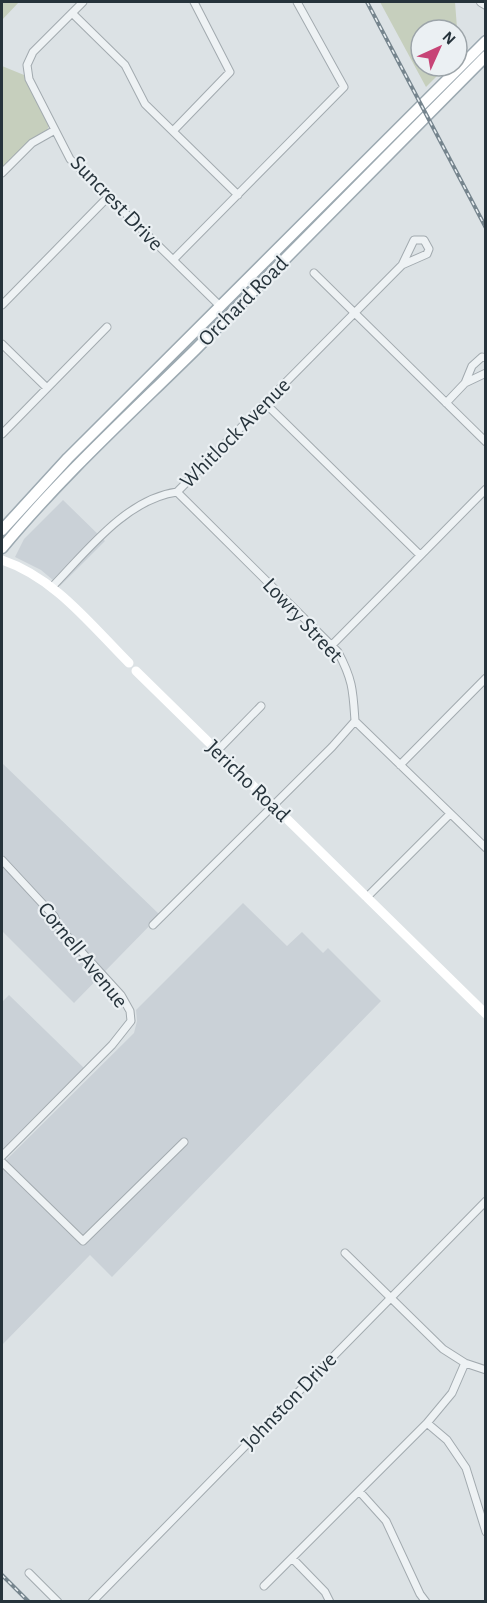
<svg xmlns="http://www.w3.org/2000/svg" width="487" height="1603" viewBox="0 0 487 1603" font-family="'Alegreya Sans',sans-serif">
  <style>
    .built { fill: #cad1d7 }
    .green { fill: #c6cfbd }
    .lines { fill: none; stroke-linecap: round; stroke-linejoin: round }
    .minor-casing { stroke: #a2aaaf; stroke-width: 9 }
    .tertiary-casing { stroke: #a2aaaf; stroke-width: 10 }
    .primary-casing { stroke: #9ca9b1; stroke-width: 13 }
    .minor { stroke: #eef2f4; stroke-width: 7 }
    .tertiary { stroke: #eef2f4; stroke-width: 8 }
    .secondary { stroke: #fff; stroke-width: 9 }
    .primary { stroke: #fff; stroke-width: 10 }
    .rail-casing { stroke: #76858e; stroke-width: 4 }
    .rail { stroke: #ebf0f3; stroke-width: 1.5; stroke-dasharray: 4.5; stroke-linecap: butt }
    .labels { text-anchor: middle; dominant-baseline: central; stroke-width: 4.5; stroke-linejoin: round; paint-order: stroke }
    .street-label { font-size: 22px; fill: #26333b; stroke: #ebf0f3 }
  </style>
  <rect width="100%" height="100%" fill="#dce2e5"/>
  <path class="built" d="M63 500 105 541 60 586 41 570 15 557 24 539Z
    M2 763 160 915 74 1003 2 931Z
    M243 903 287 946 302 932 323 953 328 948 381 1001 112 1277 90 1255 2 1345V1164L134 1033 137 1021 136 1010Z
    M9 995 84 1068 2 1153V1002Z"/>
  <path class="green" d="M2 2H19L2 20Z
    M380 2H455L459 54 457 56V30H421V66H447L426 87Z
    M2 66 24 75 49 126 47 130 29 143 2 170Z"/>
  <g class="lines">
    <defs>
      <path id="minor" d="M83 2 33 52 27 65 29 79 70 159 221 307
        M72 13 125 65 145 104 238 195
        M173 131 230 72 194 2
        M2 173 32 143 55 130
        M173 260 344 87 297 2
        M314 273 486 442
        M2 305 108 197
        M2 344 47 388
        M465 383 472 366 482 357 486 358
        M446 403 465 383 486 373
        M266 404 420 555
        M2 434 107 327
        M177 492 338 652C353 680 353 691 355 721L486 848
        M52 587C86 552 126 499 177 492L402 265 427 254 429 249 424 240H414L402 265
        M332 645 486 489
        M217 751 261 706
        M400 765 486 678
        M2 860 54 916 59 927 121 995 130 1011 131 1021 112 1045 2 1156
        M367 897 450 814
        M153 925 332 747 355 721
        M2 1162 83 1241 184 1142
        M345 1253 443 1349 465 1363 486 1370
        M427 1423 447 1440 466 1468 486 1532
        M359 1491 386 1521 420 1594 426 1602
        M292 1558 325 1592 330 1602
        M29 1573 58 1602
        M264 1586 427 1423 452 1393 465 1363
        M92 1602 486 1201"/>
      <path id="tertiary" d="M481 2 486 5"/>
      <path id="primary" d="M2 530 68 458 486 41
        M2 548C61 477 129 415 195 350 292 252 389 154 486 56"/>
    </defs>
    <use href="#minor" class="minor-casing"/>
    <use href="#tertiary" class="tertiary-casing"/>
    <use href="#primary" class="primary-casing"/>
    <use href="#minor" class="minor"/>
    <use href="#tertiary" class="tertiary"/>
    <path class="secondary" d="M2 560C55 578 90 624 129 663
      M136 671 486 1014"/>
    <use href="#primary" class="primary"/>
    <defs>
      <path id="rail" d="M367 2 486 228
        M2 1575 29 1602"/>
    </defs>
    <use href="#rail" class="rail-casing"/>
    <use href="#rail" class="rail"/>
  </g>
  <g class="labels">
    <g class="street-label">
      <text transform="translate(117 203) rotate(46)">Suncrest Drive</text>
      <text transform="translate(243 301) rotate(-45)">Orchard Road</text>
      <text transform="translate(235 433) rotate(-45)">Whitlock Avenue</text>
      <text transform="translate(303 620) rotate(47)">Lowry Street</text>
      <text transform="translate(248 781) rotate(44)">Jericho Road</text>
      <text transform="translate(83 955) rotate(51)">Cornell Avenue</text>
      <text transform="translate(289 1401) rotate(-46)">Johnston Drive</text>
    </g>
  </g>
  <rect width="487" height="1603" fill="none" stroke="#26333b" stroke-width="6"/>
  <g transform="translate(439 48) rotate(45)"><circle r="28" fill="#ebf0f3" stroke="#9ca4a9" stroke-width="1.5"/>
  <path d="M0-4.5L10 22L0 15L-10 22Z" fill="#c74476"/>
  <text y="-9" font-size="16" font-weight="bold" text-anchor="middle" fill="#26333b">N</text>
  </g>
</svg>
